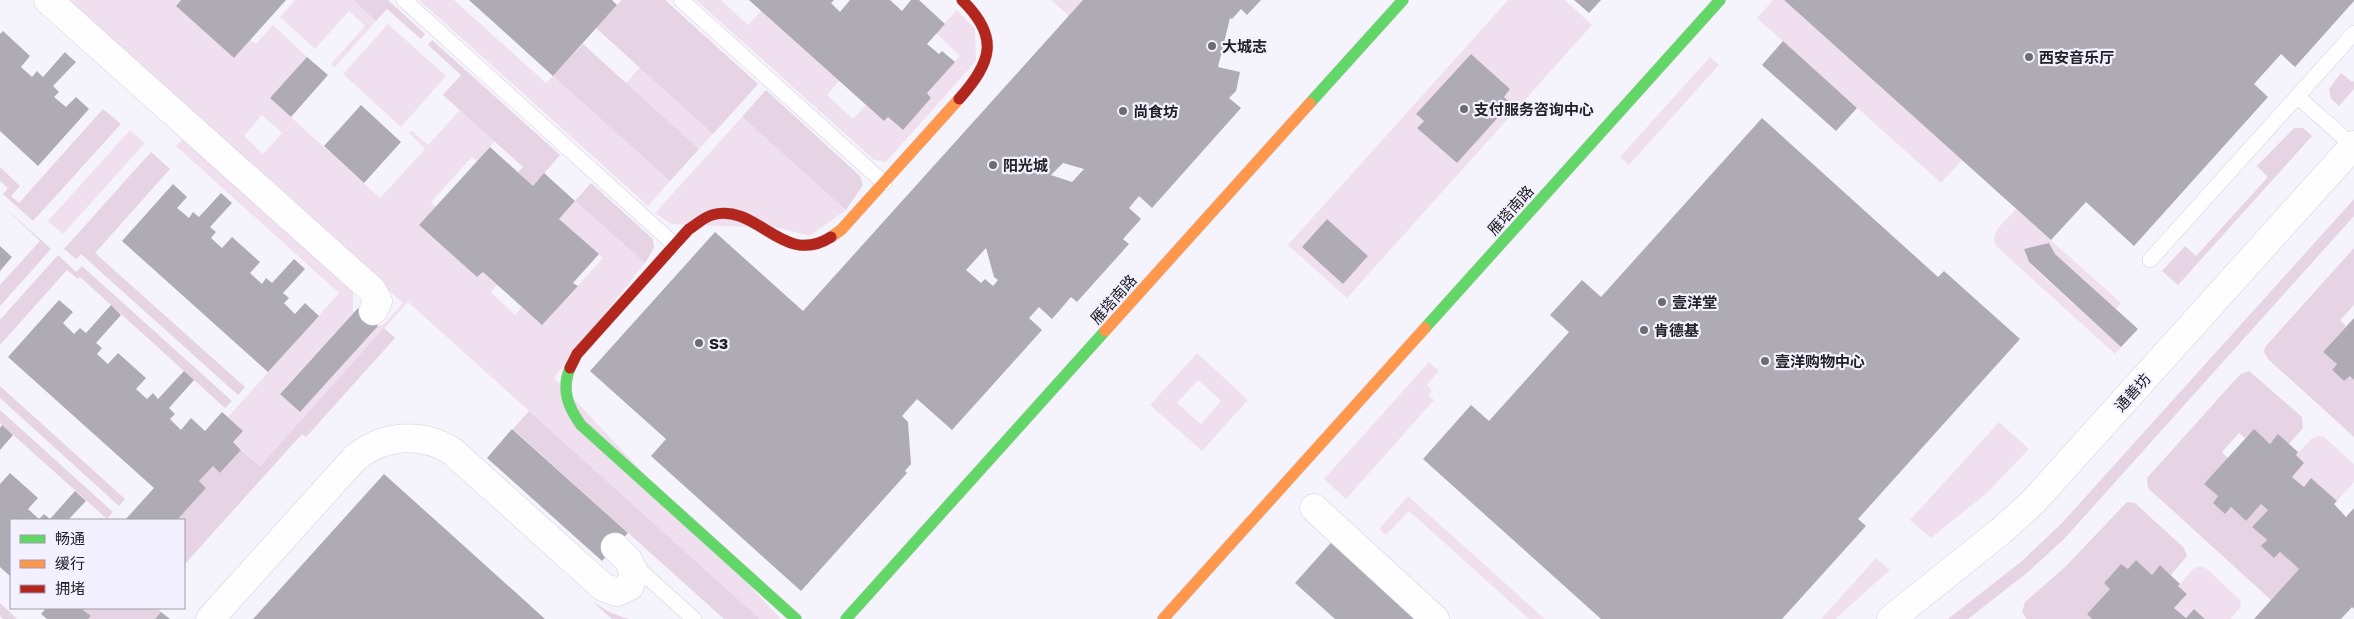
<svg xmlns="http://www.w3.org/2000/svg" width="2354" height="619" viewBox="0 0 2354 619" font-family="'Golos Text','Noto Sans SC',sans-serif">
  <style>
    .green { fill: #f0e0ef; fill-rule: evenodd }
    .forest { fill: #e6d3e4 }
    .building { fill: #afabb4; fill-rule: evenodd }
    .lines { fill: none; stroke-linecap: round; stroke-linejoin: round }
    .lane-casing { stroke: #d2d1d8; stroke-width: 16 }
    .street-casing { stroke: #d2d1d8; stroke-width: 29 }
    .fast-casing { stroke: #d2d1d8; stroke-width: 12 }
    .slow-casing { stroke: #d2d1d8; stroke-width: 12 }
    .jam-casing { stroke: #d2d1d8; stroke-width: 12 }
    .lane { stroke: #fefdff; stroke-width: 15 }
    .street { stroke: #fefdff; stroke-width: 28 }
    .fast { stroke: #63d668; stroke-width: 11 }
    .slow { stroke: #ff974d; stroke-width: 11 }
    .jam { stroke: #b3261e; stroke-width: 11 }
    .poi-dot { fill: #6c6b71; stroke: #f3f0ff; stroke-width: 2 }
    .labels { text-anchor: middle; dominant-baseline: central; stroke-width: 4.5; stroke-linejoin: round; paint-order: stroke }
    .poi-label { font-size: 15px; font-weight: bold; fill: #222126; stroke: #f3f0ff; text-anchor: start }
    .street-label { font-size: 15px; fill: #222126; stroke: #f3f0ff }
  </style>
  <rect width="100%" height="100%" fill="#f5f4fc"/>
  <path class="green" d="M66 0H180L176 6 234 58 250 40 256 44 273 25 307 57 270 98 380 198 425 149 409 133 411 130 428 145 460 110 495 141 477 161 472 157 431 202 436 207 419 225 477 277 483 272 497 285 491 292 515 315 522 307 542 325 603 258 559 219 575 201 645 263 554 378 781 619H760L408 302 260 466 233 442 228 417 339 293 176 146 184 137 353 289V313L280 393 300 412 378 326 383 325 403 303ZM262 115 282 133 263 154 244 136Z
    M295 0H353L376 21 335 67 331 64 365 26 349 11 315 49 280 17Z
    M419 0H454L546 83 553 76 670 181 648 206Z
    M696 0H721L748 25 761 11 839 81 827 95 853 119 866 105 884 121 888 117 902 130 931 98 927 93 960 56 936 33 957 10 975 29 976 61 886 162 874 160Z
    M1051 0H1083L1069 16Z
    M1508 0H1565L1592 25 1347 298 1288 245ZM1471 54 1510 89 1504 97 1511 103 1457 163 1417 128 1424 121 1417 114ZM1327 219 1368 256 1343 284 1302 247Z
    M1773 0H1784L1962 160 1941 183 1757 18Z
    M388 24 446 76 401 127 343 74Z
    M1710 57 1719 65 1629 165 1620 157Z
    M640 67 713 134 699 149 626 83Z
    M742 117 846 210 810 236 780 228 671 224 655 213Z
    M130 130 145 143 63 234 48 221Z
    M2016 209 2121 303 2116 309 2054 253 2049 243 2024 249 2029 262 2036 270 2121 347 2115 354 1996 246C1988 232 2008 219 2016 209Z
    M1197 353 1248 400 1202 451 1150 405ZM1198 380 1221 401 1201 424 1177 403Z
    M1429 362 1439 371 1427 385 1432 390 1428 395 1434 400 1346 499 1324 479Z
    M1999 422 2029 449 1987 493 1931 538 1910 520Z
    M2317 436 2324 437 2354 464V482L2337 501 2311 479 2304 487 2292 477 2304 463 2296 455 2311 439Z
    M1408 496 1545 619H1529L1409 511 1386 535 1379 529Z
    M1876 558 1890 570 1835 619H1821Z
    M2200 566 2206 568 2240 600 2241 607 2230 619H2205L2194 609 2186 618 2174 608 2187 594 2178 586 2193 569Z"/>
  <path class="forest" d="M353 0H388L425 34 421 39 387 9 376 21Z
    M622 0H665L758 84 713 134 596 28Z
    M432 40 560 155 533 186 518 172 523 167 443 95 461 75 428 45Z
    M583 44 699 149 670 181 553 76Z
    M2341 73 2352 82 2354 81V89L2339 106 2331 99 2329 89Z
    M766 90 860 176 863 185 846 210 742 117Z
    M103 109 121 124 33 221 3 194 8 188 0 181V167L20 186 11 196 19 203Z
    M2294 128H2303L2312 136 2178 285 2162 271 2185 246 2196 256 2268 177 2257 166Z
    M151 152 170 169 95 253 245 387 238 395 81 254 76 259 64 249Z
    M591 183 653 239 654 248 645 263 575 201Z
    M2354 199V216L2064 539 2028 572 1968 619H1948L2022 561 2062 523Z
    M0 203 51 249 0 306V285L40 241Z
    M2354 248V305L2340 320 2346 326 2323 352 2337 364 2332 370 2344 381 2350 376 2354 380V437L2268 359 2264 352 2265 347Z
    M58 255 76 272 82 266 232 401 225 408 80 277 78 279 67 270 0 345V320Z
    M384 328 395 338 306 437 302 434 184 565V520H177L206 488 199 481 213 466 220 473 241 450 260 466Z
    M2249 371 2302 417 2303 428 2289 444 2279 435 2270 444 2254 430 2245 438 2239 433 2222 452 2228 458 2205 484 2218 496 2213 503 2225 514 2231 507 2246 521 2261 504 2268 510 2252 527 2299 569 2271 600 2148 488 2147 478 2234 381 2241 374Z
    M0 386 125 499 119 506 0 398Z
    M0 410 113 512 107 519 0 423Z
    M529 411 760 619H724L513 429Z
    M2127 502 2135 503 2184 548 2187 556 2171 575 2161 566 2152 575 2136 560 2128 569 2121 564 2104 583 2110 589 2087 614 2092 619H2027L2022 612 2025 602 2065 567Z
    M592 601 609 612 628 619H612Z
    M0 603 17 619H3L0 616Z
    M85 608H157L161 612 155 619H88L91 616 83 610Z"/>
  <path class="building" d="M181 0H286L234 58 176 6Z
    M469 0H612L617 5 553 76Z
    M749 0H834L831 3 840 12 850 0H890L902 11 911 0H919L945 24 927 44 939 54 942 51 955 62 927 93 931 98 903 130 888 117 884 121Z
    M1083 0H1261L1247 15 1241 9 1232 19 1230 18 1218 67 1240 72 1236 91 1229 98 1241 108 1152 208 1139 196 1129 208 1141 219 1123 239 1129 244 1077 302 1071 297 1052 319 1039 307 1029 318 1042 330 952 430 917 399 902 416 908 422 911 464 905 471 907 473 801 591 651 456 666 439 590 371 715 232 803 311ZM1063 163 1084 169 1072 182 1051 175ZM986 248 994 277 998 280 993 286 985 279 981 283 966 270Z
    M1574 0H1601L1589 13Z
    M1784 0H2354V1L2295 67 2281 54 2254 84 2268 97 2134 246 2086 202 2051 240Z
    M3 31 30 56 21 67 32 77 37 71 43 77 65 52 70 57 76 62 53 86 59 92 54 97 66 107 76 97 89 109 38 166 0 131V34Z
    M1783 41 1857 108 1836 131 1762 65Z
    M1471 54 1510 89 1504 97 1511 103 1457 163 1417 128 1424 121 1416 114Z
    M307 57 328 75 291 117 270 98Z
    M361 105 401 142 364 183 324 146Z
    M1762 118 1938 277 1944 271 2020 339 1858 519 1866 526 1782 619H1601L1423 459 1471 405 1489 421 1569 332 1550 315 1582 280 1601 297Z
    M490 147 533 186 544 173 575 201 559 219 599 254 573 283 578 286 542 325 483 272 477 277 419 225Z
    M173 184 187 197 177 208 189 218 193 212 199 217 221 193 232 203 210 227 216 232 211 238 222 248 232 237 260 262 250 273 262 284 266 278 272 283 294 259 305 269 283 293 289 298 284 303 295 314 305 303 319 316 268 372 122 241Z
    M1327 219 1368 256 1343 284 1302 247Z
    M2049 243 2055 254 2138 329 2121 347 2029 262 2024 249Z
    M0 246 12 257 0 271Z
    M59 300 73 312 63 323 74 334 80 328 86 333 111 305 121 315 96 343 102 348 97 354 108 364 118 353 146 378 136 389 147 399 153 393 158 399 184 371 194 380 169 408 175 414 170 419 181 430 191 418 205 431 222 412 243 431 233 442 241 450 220 473 213 466 199 481 206 488 177 520H125L154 488 8 357Z
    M358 308 378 326 300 412 280 394Z
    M2354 318V380L2350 376 2344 381 2332 370 2337 364 2323 352Z
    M2 425 13 435 0 450V428Z
    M512 429 628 533 602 561 487 458Z
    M2254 429 2270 444 2278 434 2298 452 2296 455 2304 463 2292 477 2304 487 2311 478 2337 501 2334 504 2346 517 2354 508V609L2352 607 2341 619H2254L2299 569 2280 552 2274 558 2261 546 2267 540 2252 527 2268 510 2261 504 2246 521 2231 507 2225 514 2213 503 2218 496 2204 484Z
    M10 473 38 498 28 509 39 519 44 514 50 519 75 491 86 501 68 520H11V577L0 567V484Z
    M384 474 453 536 545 619H253Z
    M1337 536 1429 619H1335L1295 583Z
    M2136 560 2152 575 2160 565 2180 584 2178 586 2187 594 2174 608 2186 618 2194 609 2205 619H2092L2087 614 2110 589 2104 583 2121 564 2128 569Z
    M46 608H85L83 610 91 616 88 619H47L41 614Z
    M161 612 170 619H155Z"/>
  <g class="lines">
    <defs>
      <path id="lane" d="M404 0 675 245
        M681 0 884 183
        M2297 96 2353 146
        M2150 260 2354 33
        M633 564 694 619"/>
      <path id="street" d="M48 0 372 290 378 301 373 311
        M1314 508 1435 619
        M210 619 354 459C382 435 420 431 452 451L603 587 617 592 630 586 634 572 628 560 615 547
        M1891 619 2001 531 2034 501 2354 145"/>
      <path id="fast" d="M1310 103 1403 0
        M1425 328 1720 0
        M570 368C561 390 568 407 581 425L796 619
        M846 619 1105 331"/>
      <path id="slow" d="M831 237 841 230 959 99
        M1105 331 1310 103
        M1163 619 1425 328"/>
      <path id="jam" d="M959 99C992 62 1000 37 962 0
        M570 368 577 354 689 229C696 225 704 217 712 215 758 202 782 268 831 237"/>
    </defs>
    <use href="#lane" class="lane-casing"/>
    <use href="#street" class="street-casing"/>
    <use href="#fast" class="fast-casing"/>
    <use href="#slow" class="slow-casing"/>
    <use href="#jam" class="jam-casing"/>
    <use href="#lane" class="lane"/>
    <use href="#street" class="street"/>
    <use href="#fast" class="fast"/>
    <use href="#slow" class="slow"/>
    <use href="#jam" class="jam"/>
  </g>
  <g class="poi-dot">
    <circle cx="1212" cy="46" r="5"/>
    <circle cx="2029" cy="57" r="5"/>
    <circle cx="1464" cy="109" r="5"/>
    <circle cx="1123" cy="111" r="5"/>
    <circle cx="993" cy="165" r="5"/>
    <circle cx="1662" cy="302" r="5"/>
    <circle cx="1644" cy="330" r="5"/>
    <circle cx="699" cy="343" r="5"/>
    <circle cx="1765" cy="361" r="5"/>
  </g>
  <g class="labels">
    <g class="poi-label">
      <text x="1222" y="46">大城志</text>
      <text x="2039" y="57">西安音乐厅</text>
      <text x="1474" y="109">支付服务咨询中心</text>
      <text x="1133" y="111">尚食坊</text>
      <text x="1003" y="165">阳光城</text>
      <text x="1672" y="302">壹洋堂</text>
      <text x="1654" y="330">肯德基</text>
      <text x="709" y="343">S3</text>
      <text x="1775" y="361">壹洋购物中心</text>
    </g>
    <g class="street-label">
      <text transform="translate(1510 210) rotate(-48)">雁塔南路</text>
      <text transform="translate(1113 299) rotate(-48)">雁塔南路</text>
      <text transform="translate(2132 392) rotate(-48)">通善坊</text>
    </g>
  </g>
  <rect x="10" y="519" width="175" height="90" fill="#f3f0ff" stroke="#9f9da8"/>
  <rect x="20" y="535" width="25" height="8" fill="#63d668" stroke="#9f9da8"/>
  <text x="55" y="544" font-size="15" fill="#222126">畅通</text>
  <rect x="20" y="560" width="25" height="8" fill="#ff974d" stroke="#9f9da8"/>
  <text x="55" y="569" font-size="15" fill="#222126">缓行</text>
  <rect x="20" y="585" width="25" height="8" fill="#b3261e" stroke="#9f9da8"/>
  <text x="55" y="594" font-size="15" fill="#222126">拥堵</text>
</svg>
